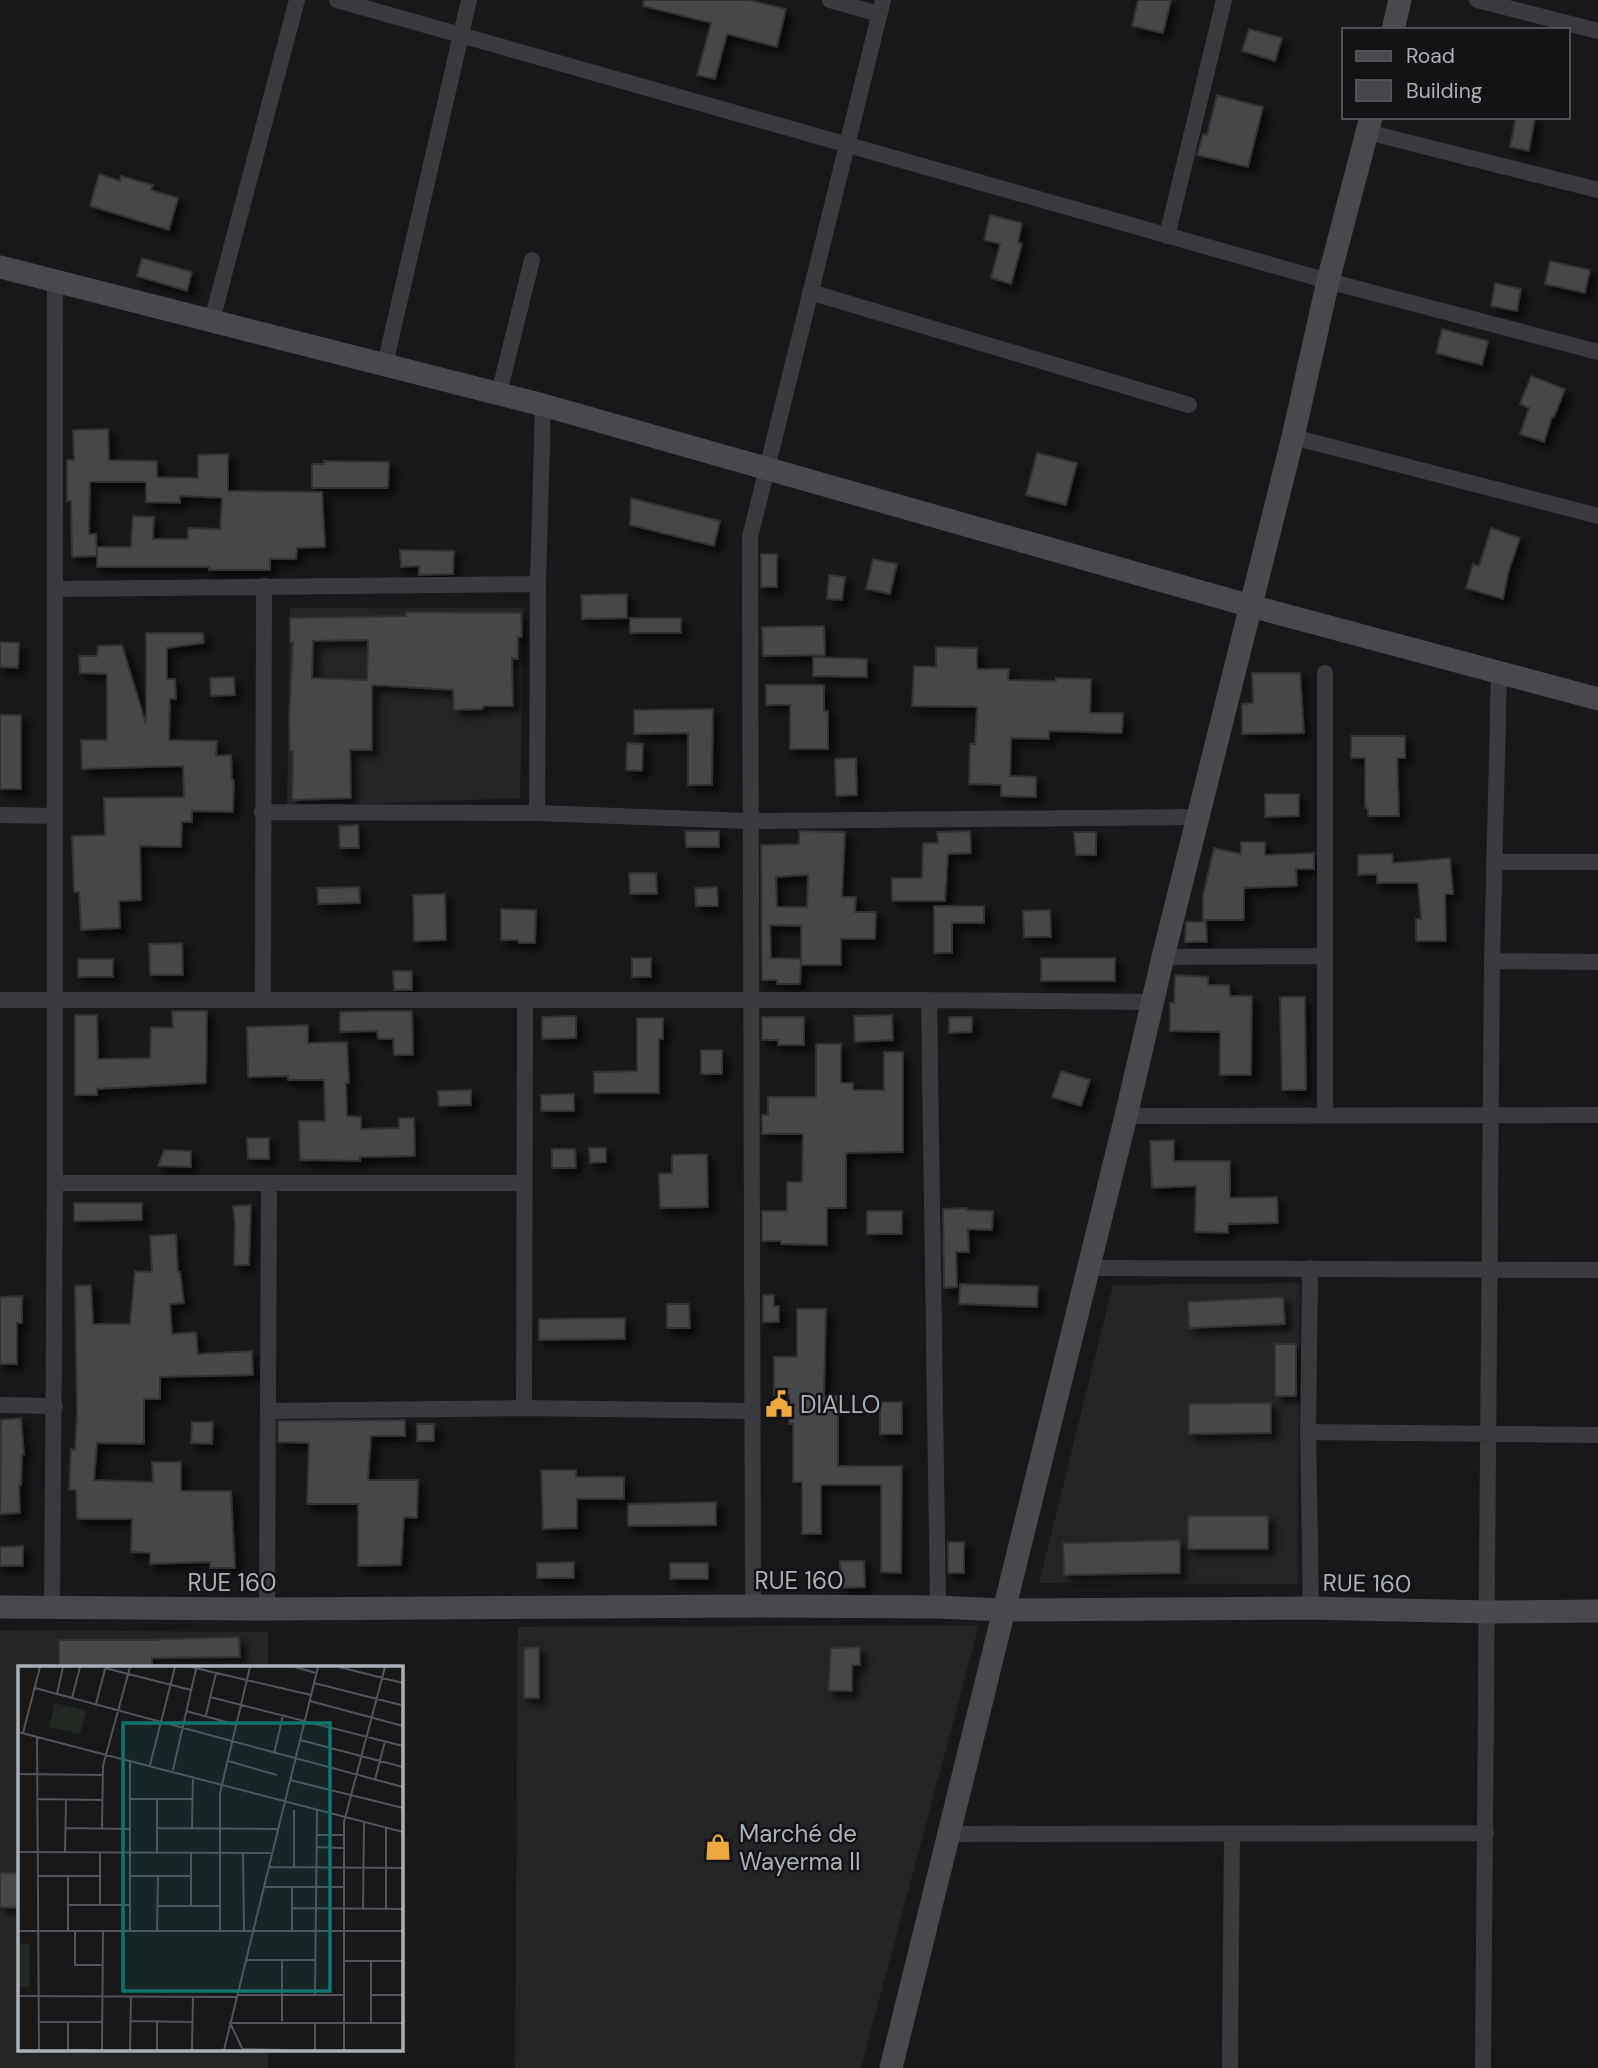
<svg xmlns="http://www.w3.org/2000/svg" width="1598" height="2068" viewBox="0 0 1598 2068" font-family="'DM Sans',sans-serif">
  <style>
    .built { fill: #242427 }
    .building { fill: #45464a; stroke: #323236; stroke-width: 2; fill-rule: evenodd; filter: url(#shadow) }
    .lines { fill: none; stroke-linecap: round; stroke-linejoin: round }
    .street { stroke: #393a3f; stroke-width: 16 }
    .secondary { stroke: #47494f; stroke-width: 23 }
    .labels { text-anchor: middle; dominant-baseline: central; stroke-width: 5; stroke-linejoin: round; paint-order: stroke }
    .poi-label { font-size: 24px; fill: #abb0b9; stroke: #131315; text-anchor: start }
    .street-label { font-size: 24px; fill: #abb0b9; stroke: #131315 }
    .inset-road { fill: none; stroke: #53555a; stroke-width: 2 }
    .view { fill: #0f766e; fill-opacity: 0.15; stroke: #0f766e; stroke-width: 3.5 }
    .inset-edge { fill: none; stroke: #abb0b9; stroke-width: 3.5 }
  </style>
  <defs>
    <filter id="shadow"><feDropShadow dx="6" dy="6" stdDeviation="3.5" flood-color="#0009"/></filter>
  </defs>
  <rect width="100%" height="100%" fill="#18181a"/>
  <path class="built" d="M290 608H524L520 798 287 807Z
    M1300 1283 1298 1584 1039 1583 1113 1285Z
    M979 1625 861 2068H515L518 1627Z
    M0 1630 268 1632V1667H19V2049H268V2068H0Z"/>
  <path class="building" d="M644 0H749L786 9 777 47 727 34 715 79 697 75 711 23 643 6Z
    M1138 0H1171L1163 33 1132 26Z
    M1249 29 1282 38 1275 61 1242 51Z
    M1217 95 1263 107 1248 167 1197 155 1203 134 1207 135Z
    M1516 117H1535L1529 151 1510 147Z
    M99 174 120 181 121 176 153 185 151 190 178 198 169 230 90 206Z
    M990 215 1022 223 1018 242 1022 244 1011 284 991 278 1000 244 984 240Z
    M142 258 192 272 187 291 137 276Z
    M1550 261 1590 270 1585 293 1545 284Z
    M1495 283 1521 289 1517 311 1491 306Z
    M1442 329 1488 341 1482 365 1436 353Z
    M1531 376 1565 389 1554 417H1552L1544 442 1520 434 1529 408 1520 404Z
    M108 429 109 460 157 461V477L198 478V455L228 454V491L322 492 325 547 297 548 296 559H270V570H209V567H97V547H131L133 516 154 517 153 539H188V528L220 529 222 498 180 496V503L146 502V482H90L89 534H96L97 556 72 557 71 501H67V460H74L73 430Z
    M1037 453 1077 463 1066 505 1026 495Z
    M324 461 389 462 388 488H312V464H324Z
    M631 498 720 521 714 546 630 525Z
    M1491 528 1520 538 1508 573 1503 599 1466 588 1473 564 1479 566Z
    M400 550 454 551 453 574 419 575V566L401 567Z
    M761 554H777V587H761Z
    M873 559 897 564 890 594 866 589Z
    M829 575 845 577 842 600 827 599Z
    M627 594V618L582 619 581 595Z
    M406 612 521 613 522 637H518V659L512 658 513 706H483V709L454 710 453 690 372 685V750H350L351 798 292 800 293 752H290L289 721 293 642H290V618L406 616ZM368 640 367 680 312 678 313 641Z
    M630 618H681V633H630Z
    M824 626 825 655 763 656 762 627Z
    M146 633H203L204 643 167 648V679H175L176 699H170L169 740 217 741 216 756 231 755 232 780H234L233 812 192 811V822H182L181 847 140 846 141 900 119 901 120 928 81 930 79 892H74L72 836 105 835 104 798 184 797 183 766 82 769 81 740H107V674L80 673 79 656H97L98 646 122 645 146 724Z
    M0 642 19 643 18 668 0 667Z
    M936 647 977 648V669H1009L1008 680 1056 681V678L1091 679 1090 713H1123L1122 733 1049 731V739L1011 738 1010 776 1036 777V797L1001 796V785L969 784 970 744H975L977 707 912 706 914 666 936 667Z
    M813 657 867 659V677L813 676Z
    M1252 673H1300L1304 733 1242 734V704L1253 703Z
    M234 677 235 695 211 696 210 678Z
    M766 685H824V711H828V749H790V705H766Z
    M713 709 712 785H688V733L634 734V710Z
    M0 715H21V789H0Z
    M1351 736H1405V758H1397L1399 816H1368V808H1365V758H1351Z
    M627 743 643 744 642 771 626 770Z
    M856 758 857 795 836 796 835 759Z
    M1265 794H1299V816L1265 817Z
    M358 825 359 848H340L339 826Z
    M685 831H719V847H686Z
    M799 831 845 832 842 897H856L855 912H876L875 939H841V965H801V926L770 925 771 958 801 959 800 984H777V980H762L761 845 799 844ZM808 875 807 907H777L776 877Z
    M970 831 971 853 948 854 945 901H892V878H922L923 843H938L937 832Z
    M1074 832H1096V855H1076Z
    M1241 842H1265V855L1314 853V869H1296L1297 886 1244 888V920H1203V895L1214 848 1241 854Z
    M1392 854 1393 863 1450 858 1453 894H1445L1446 941H1416V919H1421L1418 883H1377V874L1358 875V855Z
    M629 873H656L657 894H630Z
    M359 887 360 903 318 904 317 888Z
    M717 887 718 906H696L695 888Z
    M445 894 446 940 414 941 413 895Z
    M934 906H984V923H952V953H934Z
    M501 909 536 910 535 943H519L518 940H501Z
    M1050 910 1051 937H1024L1023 911Z
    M1186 922H1206L1207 942H1185Z
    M182 943 183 975H150L149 944Z
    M632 958H651V977H632Z
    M1041 958H1115V981H1041Z
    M78 959H113V977H78Z
    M393 971H412V990H394Z
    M1175 975 1208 977V985H1229L1230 996H1252L1251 1075H1220V1032L1170 1031V1003H1174Z
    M1280 997H1305L1306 1090H1282Z
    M172 1011H207L206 1083 97 1089V1095H75V1015H97L98 1059 150 1058 151 1027 173 1028Z
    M377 1011H412L413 1055H394L393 1039H378L377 1031 340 1032V1012Z
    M892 1015 893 1040 855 1042 854 1016Z
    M576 1016V1038L542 1039V1017Z
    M762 1017H804V1045H778V1040H762Z
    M949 1017H972V1032L949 1033Z
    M637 1018H663V1039H659V1093H594V1072L637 1071Z
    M308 1025V1043L347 1042 349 1083H346L347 1116 361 1117V1129L399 1128V1118H414L415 1156 360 1157V1161L300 1160 299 1121H325L324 1080H288V1076L248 1077 247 1027Z
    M816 1044H841V1083H853V1090H884V1052H903V1152L846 1153V1208H827V1245L781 1244V1241H762V1211H787V1182H802L803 1134H762V1115H768V1097H816Z
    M701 1050H722V1074H701Z
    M1061 1071 1090 1080 1081 1106 1052 1097Z
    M471 1090V1105L439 1106 438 1091Z
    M574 1094V1111H541V1095Z
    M247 1138H269V1159H248Z
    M1174 1140V1161H1230V1198L1277 1197 1278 1223 1228 1224V1233L1195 1232 1196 1186 1152 1188 1150 1141Z
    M589 1148H606V1162L590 1163Z
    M552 1149H575L576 1168H552Z
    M164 1150 191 1151V1167L158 1166Z
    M707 1154 708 1207 660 1208 659 1174 672 1173V1155Z
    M74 1203H142V1220L74 1221Z
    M251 1205 249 1265H234L235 1222 233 1206Z
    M967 1208V1210L993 1211 992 1230 968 1229 969 1252H956L957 1287 944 1288 943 1209Z
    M867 1211H902V1234H867Z
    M176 1234 178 1272H180L184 1303 170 1304 172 1334 196 1332 198 1354 252 1351 253 1375 160 1377V1399H144V1444L97 1443 94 1480 153 1482 152 1462H181V1491H231L235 1568H210V1562L150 1564V1553L131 1552 132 1519H77L76 1490H69L71 1449 75 1450 77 1414 75 1286 91 1285 93 1324H130L135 1271 152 1272 150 1236Z
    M960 1284 1038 1286 1037 1307 959 1304Z
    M763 1295H774V1306H779V1322H763Z
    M22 1296V1323H17V1364H0V1297Z
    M1283 1297 1285 1324 1189 1328 1188 1302Z
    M667 1304H689L690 1328H667Z
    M797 1309H826L824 1396H838V1466H902L901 1573 881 1572V1485H821V1534H802V1482H793V1424H789V1395H774V1357H797Z
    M625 1318V1339L539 1340V1319Z
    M1275 1344H1296V1396H1275Z
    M880 1402H902V1434H880Z
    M1271 1403V1433L1189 1434V1404Z
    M21 1418 24 1455H22L21 1485H19L20 1513 0 1514 1 1420Z
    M405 1420V1436H371L368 1480H418L417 1518 404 1517 401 1565 358 1566V1504H307L309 1443 278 1442V1421Z
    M192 1422H213L212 1444 191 1443Z
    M417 1424H434V1441H417Z
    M541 1470H576V1477H624V1499H577V1528L543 1529Z
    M716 1502V1525L628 1526V1504Z
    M1188 1516H1268V1549H1188Z
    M1180 1540V1573L1064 1575 1063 1543Z
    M948 1542H964V1573H948Z
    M23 1546V1566H0V1547Z
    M840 1561H864L865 1587 841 1588Z
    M574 1562V1578H537V1563Z
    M670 1563H708V1579H670Z
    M239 1637 240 1657 152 1658V1665H59V1640H158V1639Z
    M539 1647V1698H524V1648Z
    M860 1647V1665H852V1691H828L831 1648Z
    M0 1873H19V1908L0 1907Z"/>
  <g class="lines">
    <path class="street" d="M337 0 1328 281 1598 352
      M830 0 879 14
      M1477 0 1598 31
      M1367 132 1598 190
      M1167 236 1224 0
      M810 292 1189 405
      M212 320 297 0
      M385 364 469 0
      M499 393 532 260
      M1293 437 1598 516
      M56 589 538 584
      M262 812 537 813 749 821 1199 817
      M537 813 538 584 543 405
      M0 815 55 816
      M1495 862H1598
      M1163 957 1325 956
      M1492 961 1598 962
      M263 999 264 586
      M0 1000H929L1153 1002
      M929 1000 938 1607
      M1325 1114V673
      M1126 1116 1598 1115
      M55 1183H524
      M1088 1268 1598 1270
      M1310 1268 1308 1432 1311 1608
      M0 1405 55 1406
      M524 1408 525 1000
      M268 1411 524 1408 751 1411
      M1308 1432 1598 1435
      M753 1606 750 537 883 0
      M52 1607 55 1183V281
      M267 1609 269 1184
      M949 1834 1486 1833
      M1230 2068 1232 1834
      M1483 2068 1492 961 1499 673"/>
    <path class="secondary" d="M1393 30 1400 0
      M0 267 543 405 1251 606 1598 699
      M0 1607 267 1609 753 1606 938 1607 1002 1610 1311 1608 1487 1612 1598 1611
      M891 2068 1126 1116 1163 957 1293 437 1328 281 1371 117"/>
  </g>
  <defs>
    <symbol id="civic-bare" viewBox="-9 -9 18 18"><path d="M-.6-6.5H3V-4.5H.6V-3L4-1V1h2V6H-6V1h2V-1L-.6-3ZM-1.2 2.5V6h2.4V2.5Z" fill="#eda93d" stroke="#131315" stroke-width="2.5" paint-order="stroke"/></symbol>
    <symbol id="shop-bare" viewBox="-9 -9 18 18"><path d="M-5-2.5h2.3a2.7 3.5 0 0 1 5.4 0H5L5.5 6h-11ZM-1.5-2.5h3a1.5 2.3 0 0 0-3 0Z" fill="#eda93d" stroke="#131315" stroke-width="2.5" paint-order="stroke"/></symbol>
  </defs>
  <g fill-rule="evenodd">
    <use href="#civic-bare" x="760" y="1385" width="38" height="38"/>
    <use href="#shop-bare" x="699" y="1828" width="38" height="38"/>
  </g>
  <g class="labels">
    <g class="poi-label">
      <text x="800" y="1404">DIALLO</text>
      <text x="739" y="1833">Marché de<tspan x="739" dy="28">Wayerma II</tspan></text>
    </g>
    <g class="street-label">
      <text x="799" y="1580">RUE 160</text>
      <text x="232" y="1582">RUE 160</text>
      <text transform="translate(1367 1583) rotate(1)">RUE 160</text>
    </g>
  </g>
  <g transform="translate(18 1666)">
    <rect width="385" height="385" fill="#18181a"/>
    <path d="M37 37 68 45 62 68 31 61ZM0 278H11V321H0Z" fill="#202821"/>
    <path class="inset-road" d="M173 1 293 29M277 1 298 7M321 1 385 17M87 2 173 24M296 17 383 39M17 22 385 121M39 28 45 1M192 31 385 80M54 32 62 1M292 35 385 60M78 38 87 3M168 45 219 59M188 49 198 7M0 66 385 166M5 67 22 1M19 71 21 384M282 74 385 101M256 88 265 49M210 95 259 109M132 99 157 1M155 104 178 3M0 108 84 109M272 114 385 142M357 114 367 75M20 133 84 134M112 133H175M47 162 112 163M84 162 85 100 112 1M139 162 259 163M174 162 175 110M368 162V243M298 169H326M298 181 325 182M0 186 253 187M47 186 48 134M139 186V133M225 186 226 265M251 201 385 202M276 201V144M20 210H82M112 210H173M246 221H326M274 221V265M50 239H112M82 239V186M173 239V187M140 240H202M274 242 385 243M345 242 346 157M0 265H385M50 265V210M57 265V299H84M112 265V94M139 265 140 210M202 265V127L232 1M228 294H297M325 295H385M353 295V356M297 328 299 144M219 329H325M353 329H385M0 330 218 331M112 355 174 356M139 355V384M264 355V294M21 356H84M297 356V384M225 383 264 384M50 384V356M50 384H72M84 384 85 265M112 384 113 330M174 384 175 330M206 384 300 1M225 384 212 357H385M326 384V156L367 1"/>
    <path class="view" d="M105 57H312V325H105Z"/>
    <rect width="385" height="385" class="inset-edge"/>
  </g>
  <rect x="1342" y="28" width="228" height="91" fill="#131315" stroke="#505257" stroke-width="2"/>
  <rect x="1356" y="51" width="35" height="10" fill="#47494f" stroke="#505257" stroke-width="2"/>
  <text x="1406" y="63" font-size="21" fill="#abb0b9">Road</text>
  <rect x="1356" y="80" width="35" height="21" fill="#45464a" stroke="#505257" stroke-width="2"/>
  <text x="1406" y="98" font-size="21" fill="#abb0b9">Building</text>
</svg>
